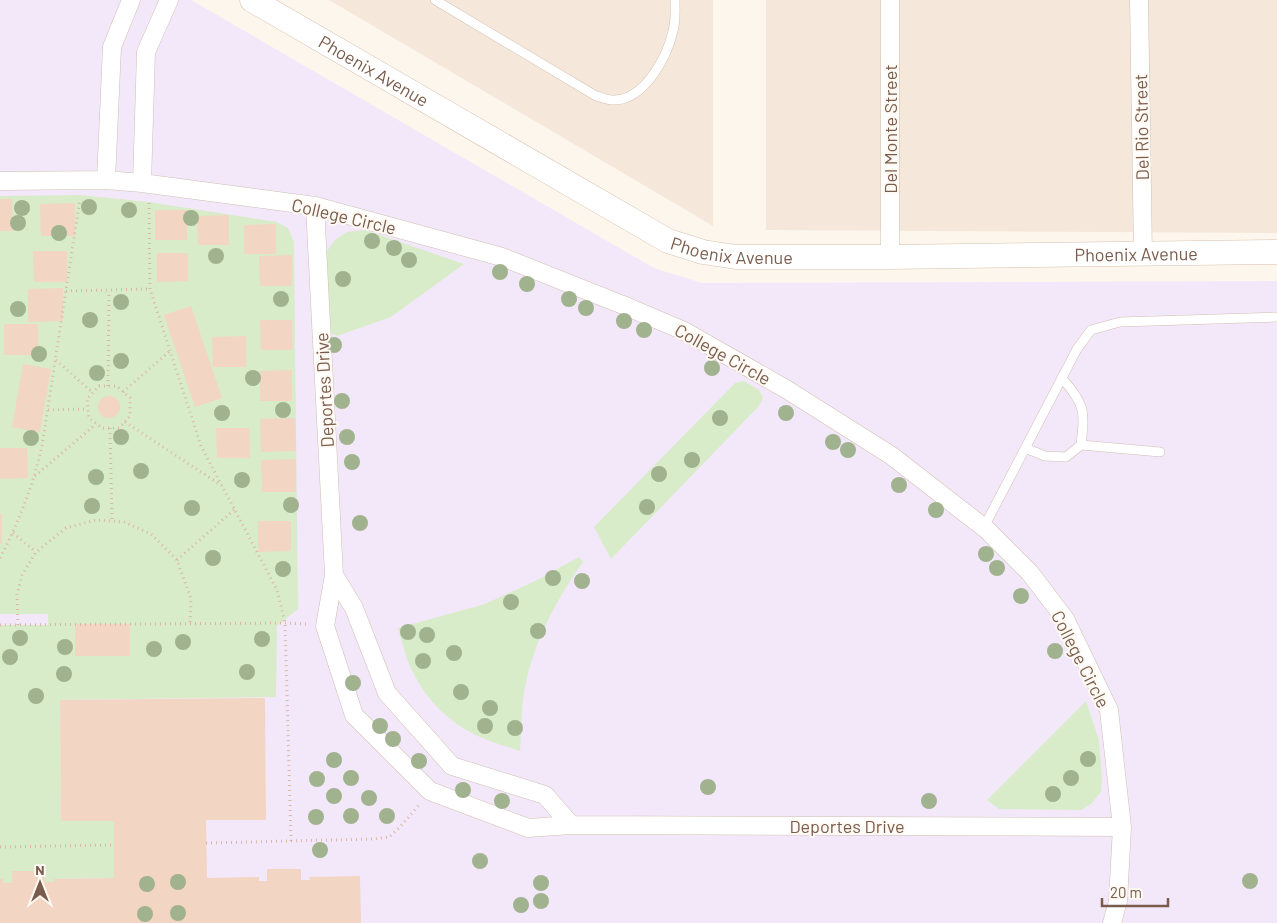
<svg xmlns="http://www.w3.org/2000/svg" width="1277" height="923" viewBox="0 0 1277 923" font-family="Barlow,sans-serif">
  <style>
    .residential { fill: #f5e8da }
    .education { fill: #f3e8fa }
    .green { fill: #d8ecc9; fill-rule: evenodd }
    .building { fill: #f3d5c3 }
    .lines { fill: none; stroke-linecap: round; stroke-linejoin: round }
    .lane-casing { stroke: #d1beb0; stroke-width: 10 }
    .street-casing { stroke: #d1beb0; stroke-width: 19 }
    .secondary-casing { stroke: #d6c0b0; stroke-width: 25 }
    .path { stroke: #d9b8a5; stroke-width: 3; stroke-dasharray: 1 4; stroke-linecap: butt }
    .lane { stroke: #fff; stroke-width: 9 }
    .street { stroke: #fff; stroke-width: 18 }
    .secondary { stroke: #fff; stroke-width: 24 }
    .tree { fill: #a0b28e }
    .labels { text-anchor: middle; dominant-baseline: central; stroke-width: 4; stroke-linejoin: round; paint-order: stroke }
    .street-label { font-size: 18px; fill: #7a5c4d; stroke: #fffaf3 }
  </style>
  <rect width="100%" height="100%" fill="#fdf6ec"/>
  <path class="residential" d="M329 0H713V226Z
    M766 0H1277V233L766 230Z"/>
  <path class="education" d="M0 0H191L654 268 702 283 1277 281V923H0Z"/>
  <path class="green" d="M80 195 149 202 277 222 288 228 294 242 298 609 277 626 276 697 60 700 61 821H114V878L54 879V882H45L44 871H12V883H3L0 879V625H48V614H0V196ZM76 624H130V656H76Z
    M365 230 464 264 391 317 337 336 329 332 327 251 335 240 347 232Z
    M744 381 759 390 763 398 759 406 611 559 594 527 735 383Z
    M579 557 583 562C552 606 527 654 522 709 521 723 521 737 520 751 507 746 493 743 480 737 454 726 430 704 416 678 407 663 403 645 398 628L485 604 535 581Z
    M1086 701 1099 740 1102 778 1101 792 1091 804 1081 810 999 809 987 800Z"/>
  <path class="building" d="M0 199H12L13 231H0Z
    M75 203V236H41L40 204Z
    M155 210H187V240H155Z
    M229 215V245H198L197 216Z
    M276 224V254H244V225Z
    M33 251H67V282H34Z
    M157 253H188V281L157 282Z
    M292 255V286H260L259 256Z
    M63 288V321L28 322V289Z
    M191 306 222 398 195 407 164 315Z
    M260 320H292L293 350H261Z
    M4 324H38V355H4Z
    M246 336V367H213L212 337Z
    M23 364 51 369 40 432 12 427Z
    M292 370V401H260V371Z
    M98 407a11 11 0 1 1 22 0a11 11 0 1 1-22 0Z
    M295 418 296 451 261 452 260 419Z
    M216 428H249L250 458H217Z
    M0 448H27L28 478 0 479Z
    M296 459V492H262L261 460Z
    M0 514H2V544H0Z
    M258 521H291V551L258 552Z
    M75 624H130V656H75Z
    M265 698 266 820H206L207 878 259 877V881H267V869H301V880H310L309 877 360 876 361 923H0V879H3V883H12V871H44L45 882H54V879L114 878V821H61L60 700Z"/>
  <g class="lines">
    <defs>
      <path id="lane" d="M435 0 596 96C602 97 609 101 615 100 645 99 667 57 673 31 676 21 675 10 675 0
        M1081 445 1160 452
        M1025 448 1045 456 1066 457 1081 445C1085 409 1085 406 1062 378
        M984 527 1077 349 1091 330 1120 322 1277 317"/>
      <path id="street" d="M1139 0 1143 254
        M106 180 112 47 131 0
        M0 181 106 180 142 183 315 206 502 257 623 305 684 331 786 389 892 456 987 530 1030 573 1065 619 1109 710 1122 827 1118 901 1112 923
        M142 183 146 52 169 0
        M315 206 334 575 325 626 354 715 430 791 528 828 571 825 1122 827
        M890 257V0
        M334 575 354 608 387 693 452 766 545 795 571 825"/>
      <g id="secondary">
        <path id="s1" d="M252 0 668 241 703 252 736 257H890L1277 252"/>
      </g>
    </defs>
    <use href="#lane" class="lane-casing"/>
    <use href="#street" class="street-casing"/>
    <use href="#secondary" class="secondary-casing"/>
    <path class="path" d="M149 203 150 289 201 446 277 590 285 623 291 841
      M66 291 150 289
      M56 360 93 393
      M99 386H117L130 398V416L119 428H102L89 418 87 399Z
      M108 386 109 291
      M123 392 170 351
      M48 410 88 409
      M125 422 221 485
      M110 428 112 521
      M35 476 96 424
      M13 533 36 552
      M0 558C19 522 33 485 42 446L80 199
      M177 560 235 509
      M0 625 285 623 307 624
      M18 625 17 595 22 575 36 552 66 528 96 520 124 522 151 534 177 560 191 599 190 624
      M206 843 373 839 389 837 400 827 419 805
      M0 847 114 845"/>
    <use href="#lane" class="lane"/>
    <use href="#street" class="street"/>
    <use href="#secondary" class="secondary"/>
  </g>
  <g class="tree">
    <circle cx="89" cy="207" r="8"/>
    <circle cx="22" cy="208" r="8"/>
    <circle cx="129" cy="210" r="8"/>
    <circle cx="191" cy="218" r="8"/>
    <circle cx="18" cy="223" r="8"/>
    <circle cx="59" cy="233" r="8"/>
    <circle cx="372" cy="241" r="8"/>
    <circle cx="394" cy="248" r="8"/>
    <circle cx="216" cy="256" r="8"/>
    <circle cx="409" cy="260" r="8"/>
    <circle cx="500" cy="272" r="8"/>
    <circle cx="343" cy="279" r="8"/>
    <circle cx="527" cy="284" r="8"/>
    <circle cx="281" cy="299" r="8"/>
    <circle cx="569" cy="299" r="8"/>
    <circle cx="121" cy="302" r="8"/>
    <circle cx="586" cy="308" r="8"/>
    <circle cx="18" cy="309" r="8"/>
    <circle cx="90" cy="320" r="8"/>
    <circle cx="624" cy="321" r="8"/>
    <circle cx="644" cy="330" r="8"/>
    <circle cx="334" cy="345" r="8"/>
    <circle cx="39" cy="354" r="8"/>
    <circle cx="121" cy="361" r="8"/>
    <circle cx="712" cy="368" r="8"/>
    <circle cx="97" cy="373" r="8"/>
    <circle cx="253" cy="378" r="8"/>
    <circle cx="342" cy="401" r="8"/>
    <circle cx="283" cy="410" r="8"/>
    <circle cx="222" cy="413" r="8"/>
    <circle cx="786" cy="413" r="8"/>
    <circle cx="720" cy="418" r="8"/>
    <circle cx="121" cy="437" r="8"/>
    <circle cx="347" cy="437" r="8"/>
    <circle cx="31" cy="438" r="8"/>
    <circle cx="833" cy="442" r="8"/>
    <circle cx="848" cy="450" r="8"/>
    <circle cx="692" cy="460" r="8"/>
    <circle cx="352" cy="462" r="8"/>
    <circle cx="141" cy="471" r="8"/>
    <circle cx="659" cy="474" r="8"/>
    <circle cx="96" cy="477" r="8"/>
    <circle cx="242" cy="480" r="8"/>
    <circle cx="899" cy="485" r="8"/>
    <circle cx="291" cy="505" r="8"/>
    <circle cx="92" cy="506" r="8"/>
    <circle cx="647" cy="507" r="8"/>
    <circle cx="192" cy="508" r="8"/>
    <circle cx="936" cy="510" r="8"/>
    <circle cx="360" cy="523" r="8"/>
    <circle cx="986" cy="554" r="8"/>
    <circle cx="213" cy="558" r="8"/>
    <circle cx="997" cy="568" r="8"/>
    <circle cx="283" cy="569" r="8"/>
    <circle cx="553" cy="578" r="8"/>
    <circle cx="582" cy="581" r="8"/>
    <circle cx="1021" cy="596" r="8"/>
    <circle cx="511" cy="602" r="8"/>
    <circle cx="538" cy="631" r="8"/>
    <circle cx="408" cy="632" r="8"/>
    <circle cx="427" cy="635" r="8"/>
    <circle cx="20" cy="638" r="8"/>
    <circle cx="262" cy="639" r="8"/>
    <circle cx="183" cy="642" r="8"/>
    <circle cx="65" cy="647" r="8"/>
    <circle cx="154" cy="649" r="8"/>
    <circle cx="1055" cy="651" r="8"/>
    <circle cx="454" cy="653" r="8"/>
    <circle cx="10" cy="657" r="8"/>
    <circle cx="423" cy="661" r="8"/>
    <circle cx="247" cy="672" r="8"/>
    <circle cx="64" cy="674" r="8"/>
    <circle cx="353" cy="683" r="8"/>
    <circle cx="461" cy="692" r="8"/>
    <circle cx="36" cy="696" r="8"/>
    <circle cx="490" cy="708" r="8"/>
    <circle cx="380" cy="726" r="8"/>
    <circle cx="485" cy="726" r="8"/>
    <circle cx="515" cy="728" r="8"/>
    <circle cx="393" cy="739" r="8"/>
    <circle cx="1088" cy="759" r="8"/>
    <circle cx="334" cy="760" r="8"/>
    <circle cx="419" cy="761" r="8"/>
    <circle cx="351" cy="778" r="8"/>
    <circle cx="1071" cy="778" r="8"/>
    <circle cx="317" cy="779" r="8"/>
    <circle cx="708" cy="787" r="8"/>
    <circle cx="463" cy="790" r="8"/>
    <circle cx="1053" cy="794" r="8"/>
    <circle cx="334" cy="796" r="8"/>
    <circle cx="369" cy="798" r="8"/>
    <circle cx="502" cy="801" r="8"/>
    <circle cx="929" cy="801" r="8"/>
    <circle cx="351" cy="816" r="8"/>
    <circle cx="387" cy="816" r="8"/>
    <circle cx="316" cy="817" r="8"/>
    <circle cx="320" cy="850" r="8"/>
    <circle cx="480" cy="861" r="8"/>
    <circle cx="1250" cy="881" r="8"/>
    <circle cx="178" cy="882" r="8"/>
    <circle cx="541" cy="883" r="8"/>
    <circle cx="147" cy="884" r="8"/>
    <circle cx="541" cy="901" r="8"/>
    <circle cx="521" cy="905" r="8"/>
    <circle cx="178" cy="913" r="8"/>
    <circle cx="145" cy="914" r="8"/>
  </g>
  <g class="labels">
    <g class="street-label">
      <text stroke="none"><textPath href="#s1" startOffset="141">Phoenix Avenue</textPath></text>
      <text transform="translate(1141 127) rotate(-91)">Del Rio Street</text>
      <text transform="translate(890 129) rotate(-90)">Del Monte Street</text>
      <text transform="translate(344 216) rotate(13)">College Circle</text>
      <text stroke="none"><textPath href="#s1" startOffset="546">Phoenix Avenue</textPath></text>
      <text stroke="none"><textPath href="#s1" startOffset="951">Phoenix Avenue</textPath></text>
      <text transform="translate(723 354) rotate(29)">College Circle</text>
      <text transform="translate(324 390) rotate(-93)">Deportes Drive</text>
      <text transform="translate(1081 659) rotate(63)">College Circle</text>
      <text x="847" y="826">Deportes Drive</text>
    </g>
  </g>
  <g transform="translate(40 883)" stroke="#fffaf3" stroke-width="4" paint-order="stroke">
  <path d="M0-4L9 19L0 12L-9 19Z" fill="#7a5c4d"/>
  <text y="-8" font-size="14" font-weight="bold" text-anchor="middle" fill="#7a5c4d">N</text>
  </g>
  <path d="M1102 898v8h66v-8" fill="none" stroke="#7a5c4d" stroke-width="2.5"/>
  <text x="1110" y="898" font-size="15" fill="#7a5c4d" stroke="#fffaf3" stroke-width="4" paint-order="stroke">20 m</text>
</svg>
